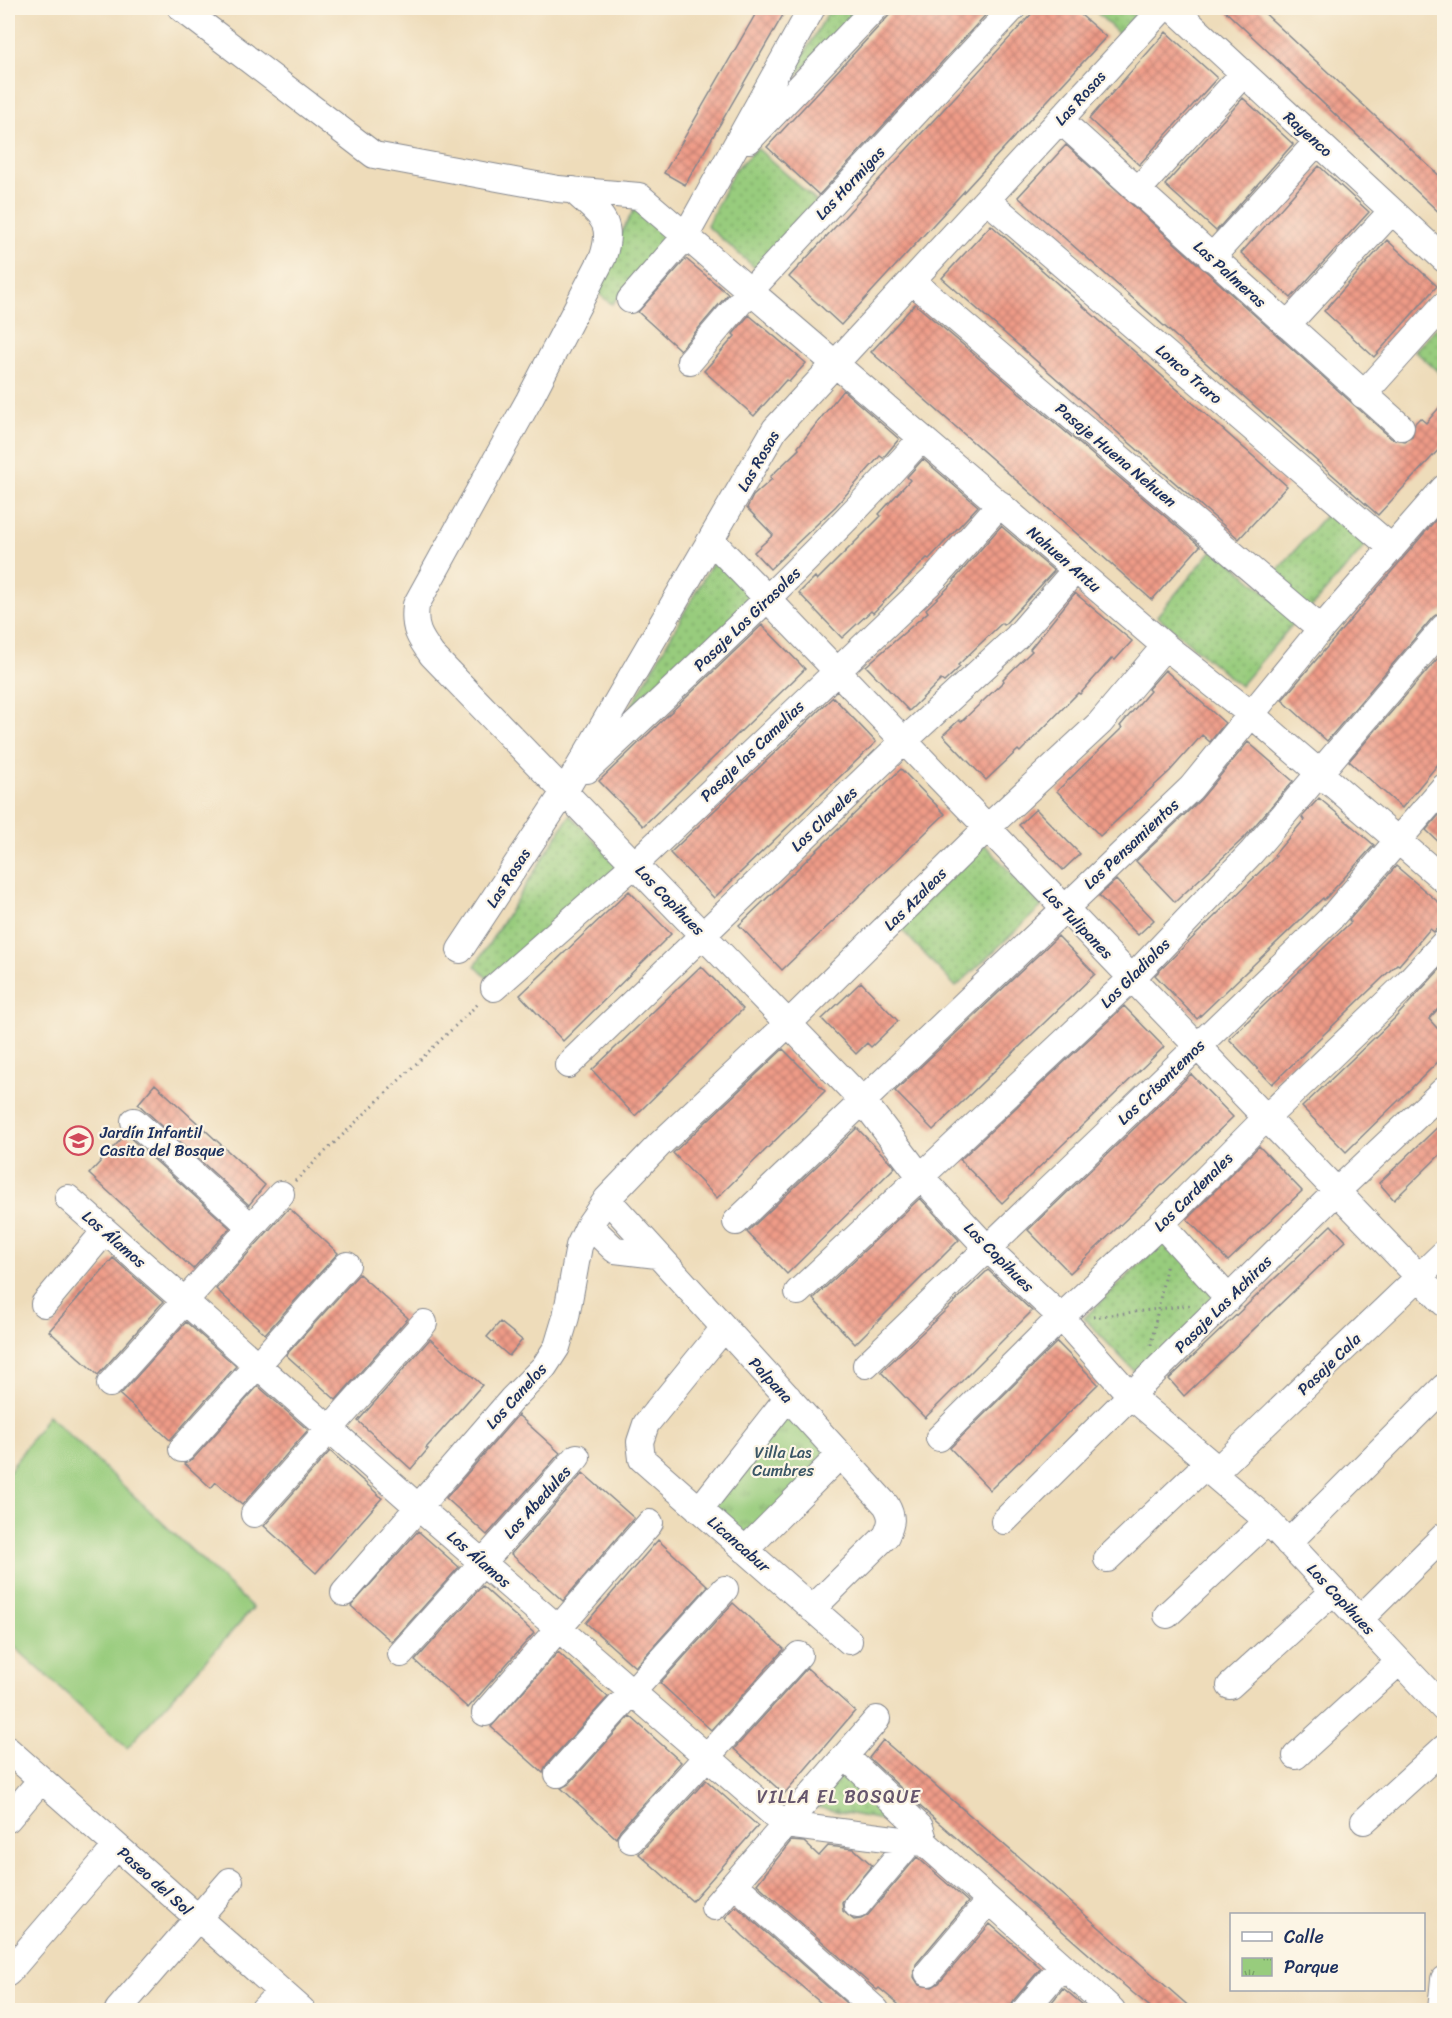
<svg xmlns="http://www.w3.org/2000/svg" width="1452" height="2018" viewBox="0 0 1452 2018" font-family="Sriracha,sans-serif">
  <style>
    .grass { fill: url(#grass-dots); stroke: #5a7e6e; stroke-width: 1.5 }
    .park { fill: url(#park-tufts); stroke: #5a7e6e; stroke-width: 1.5 }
    .pitch { fill: #98cc7d; stroke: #5a7e6e; stroke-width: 1.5 }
    .building { fill: url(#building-cross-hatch) }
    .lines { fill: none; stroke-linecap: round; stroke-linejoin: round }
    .minor-casing { stroke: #84868c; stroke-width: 28 }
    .path { stroke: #84868c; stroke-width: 3; stroke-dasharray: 1.5 4.5; stroke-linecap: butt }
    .minor { stroke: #fff; stroke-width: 26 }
    .labels { text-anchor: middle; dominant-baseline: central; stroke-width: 4.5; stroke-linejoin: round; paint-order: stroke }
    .street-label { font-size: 16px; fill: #1b2f5e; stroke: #fcf5e5 }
    .poi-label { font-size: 16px; fill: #1b2f5e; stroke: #fcf5e5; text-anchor: start }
    .park-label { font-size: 16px; fill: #3a5666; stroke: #fcf5e5 }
    .neighbourhood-label { font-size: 18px; letter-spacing: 1.5px; fill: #65556c; stroke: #fcf5e5 }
  </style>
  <defs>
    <pattern id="grass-dots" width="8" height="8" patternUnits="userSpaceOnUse" patternTransform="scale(1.5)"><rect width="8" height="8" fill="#98cc7d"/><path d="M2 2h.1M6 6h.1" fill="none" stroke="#7ba66a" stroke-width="1.8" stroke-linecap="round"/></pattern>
    <pattern id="park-tufts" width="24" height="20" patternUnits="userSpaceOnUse" patternTransform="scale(1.5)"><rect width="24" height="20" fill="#98cc7d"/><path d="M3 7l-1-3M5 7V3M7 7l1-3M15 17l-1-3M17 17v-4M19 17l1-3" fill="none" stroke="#7ba66a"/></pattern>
    <pattern id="building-cross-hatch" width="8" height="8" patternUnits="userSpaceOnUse" patternTransform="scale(1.5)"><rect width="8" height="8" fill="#ef9b87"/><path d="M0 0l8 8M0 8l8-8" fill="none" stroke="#c17f72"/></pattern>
  </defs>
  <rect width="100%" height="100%" fill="#fcf5e5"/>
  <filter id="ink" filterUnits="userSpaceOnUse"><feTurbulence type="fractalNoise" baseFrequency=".0167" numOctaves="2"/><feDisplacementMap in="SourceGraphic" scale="12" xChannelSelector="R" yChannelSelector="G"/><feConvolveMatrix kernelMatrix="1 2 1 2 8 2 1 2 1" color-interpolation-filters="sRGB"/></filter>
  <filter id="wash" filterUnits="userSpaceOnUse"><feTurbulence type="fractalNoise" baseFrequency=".008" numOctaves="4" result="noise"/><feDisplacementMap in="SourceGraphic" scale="24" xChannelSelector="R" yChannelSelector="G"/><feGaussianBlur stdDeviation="1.35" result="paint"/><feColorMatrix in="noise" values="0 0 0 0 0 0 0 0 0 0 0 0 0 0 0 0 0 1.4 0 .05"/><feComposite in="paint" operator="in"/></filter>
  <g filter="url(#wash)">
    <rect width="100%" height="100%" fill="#eedcba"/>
    <path class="grass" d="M831 8H867L785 86Z
      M1092 8H1144L1119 34Z
      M757 148 823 207 760 272 707 226 734 171Z
      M635 208 672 238 612 304 591 288Z
      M1444 319V377L1415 351Z
      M1328 512 1366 545 1308 611 1271 578Z
      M1214 548 1297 619 1240 686 1157 616Z
      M715 558 758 601 614 737Z
      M570 815 620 867 492 983 475 966Z
      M985 845 1042 906 956 987 899 927Z
      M1173 1232 1234 1299 1137 1374 1084 1318Z
      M846 1770 908 1825 815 1807Z"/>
    <path class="park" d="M788 1407 831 1454 744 1542 708 1509Z"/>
    <path class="pitch" d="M48 1415 253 1608 127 1748 8 1641V1473Z"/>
    <g id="blocks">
      <path class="building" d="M759 8H787L685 185 664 173Z
        M896 8H992L819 195 767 147Z
        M1037 8H1073L1106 37 841 325 789 277Z
        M1222 8H1259L1444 180V217Z
        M1166 32 1217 78 1139 165 1089 119Z
        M1243 98 1293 144 1216 231 1165 185Z
        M1066 145 1391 438 1405 441 1412 437 1415 423 1420 418 1426 423 1444 402V444L1378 515 1018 197Z
        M1319 166 1369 212 1291 298 1241 253Z
        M991 225 1287 486 1239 539 942 278Z
        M1387 240 1437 286 1374 357 1324 311Z
        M686 259 728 294 680 350 638 312Z
        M915 304 1200 546 1152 600 871 352Z
        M749 315 806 363 789 382 786 380 754 416 704 371 735 336 733 334Z
        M843 390 899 439 883 458 880 456 836 506 770 569 754 552 773 535 747 508 753 496 772 479 770 477 799 449 798 447Z
        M923 459 978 506 929 559 927 558 873 613 871 611 842 638 799 593 815 577 817 580 881 516 879 514 910 480 907 477Z
        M1444 510V609L1433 617 1327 741 1282 700Z
        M1001 526 1054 571 1004 625 1002 623 958 665 960 667 944 682 941 680 909 711 866 666 928 612 926 609 955 581 954 580Z
        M1075 593 1132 641 1115 660 1112 658 1080 694 1078 693 1020 752 1018 750 986 780 943 735 959 720 961 722 1004 681 1003 679 1032 651 1030 649Z
        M762 625 805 669 643 826 599 781Z
        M1444 651V757L1402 808 1349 761Z
        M1165 670 1225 723 1210 742 1202 735 1170 771 1100 836 1057 791 1122 728 1120 726 1150 691 1148 689Z
        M833 697 876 742 714 898 670 853Z
        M1248 742 1293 781 1245 837 1175 902 1136 861 1201 799Z
        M901 769 945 814 782 970 739 925Z
        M1319 798 1374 845 1324 900 1323 898 1197 1019 1155 975 1276 856 1274 855 1304 820 1302 817Z
        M1036 809 1080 854 1063 870 1019 825Z
        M1444 809V847L1426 830Z
        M1396 866 1444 907V919L1434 932 1430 929 1399 965 1397 964 1272 1084 1229 1039 1351 922 1349 920Z
        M1116 880 1154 920 1138 935 1099 896Z
        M629 891 671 934 563 1041 520 995Z
        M1058 936 1095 974 933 1130 895 1091Z
        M1444 965V1002L1429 1019 1444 1036V1056L1346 1152 1302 1107 1395 1018Z
        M701 966 743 1009 635 1116 592 1070Z
        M861 982 898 1021 871 1047 867 1043 856 1054 822 1019Z
        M1124 1006 1164 1047 1002 1203 960 1160Z
        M783 1049 825 1091 717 1198 673 1153Z
        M1191 1074 1233 1117 1070 1273 1028 1230Z
        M155 1084 265 1185 249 1205 138 1104Z
        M1444 1121V1151L1394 1200 1379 1183Z
        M857 1128 895 1167 787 1274 747 1232Z
        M126 1134 230 1228 193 1269 89 1174Z
        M1259 1146 1302 1191 1228 1261 1187 1219Z
        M920 1198 959 1240 855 1344 813 1299Z
        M289 1208 338 1253 265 1334 216 1289Z
        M1331 1225 1346 1241 1184 1396 1169 1379Z
        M113 1258 163 1302 98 1375 49 1331Z
        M988 1270 1032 1311 925 1418 881 1372Z
        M359 1274 408 1318 336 1400 286 1355Z
        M186 1322 236 1366 170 1440 120 1395Z
        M500 1322 522 1340 509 1356 487 1337Z
        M430 1339 482 1385 426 1448 428 1449 411 1469 358 1421Z
        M1057 1342 1098 1384 990 1490 950 1448Z
        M258 1386 308 1430 242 1505 216 1482 211 1488 184 1463 193 1459Z
        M518 1415 560 1453 487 1535 446 1498Z
        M330 1451 382 1498 316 1573 264 1526Z
        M583 1473 634 1518 563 1601 511 1554Z
        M418 1531 459 1567 392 1642 351 1606Z
        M658 1540 708 1586 635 1667 586 1623Z
        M482 1586 534 1633 468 1708 415 1661Z
        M733 1603 784 1649 711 1730 660 1683Z
        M558 1652 608 1697 547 1764 543 1773 491 1727Z
        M807 1668 855 1711 784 1794 734 1749Z
        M630 1716 681 1762 620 1830 616 1838 561 1788 569 1784Z
        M883 1740 1067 1899 1193 2010H1154L1133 1993 922 1808 869 1758Z
        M706 1780 758 1826 692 1901 639 1854Z
        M791 1841 804 1842 819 1856 828 1846 854 1849 872 1865 842 1902 843 1911 854 1920 861 1919 868 1915 917 1857 968 1902 916 1964 914 1977 919 1985 932 1987 939 1983 990 1924 1041 1968 1014 2000 1010 2010H905L879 1988 877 1990 757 1884Z
        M736 1906 854 2010H829L743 1936 725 1918Z
        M1063 1988 1089 2010H1052L1048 2007Z"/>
    </g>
  </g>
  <g filter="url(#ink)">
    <use href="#blocks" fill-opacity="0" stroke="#84868c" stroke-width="1.5"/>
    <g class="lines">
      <defs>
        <path id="minor" d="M181 8 374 155 558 189 639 196 1165 646 1252 715 1444 880
          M1173 8 1444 259
          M1060 120 1401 427
          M749 140 875 8
          M573 190C599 215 615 219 603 257L529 400 416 605C413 628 419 637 432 655L863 1101 920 1176 988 1249 1061 1317 1131 1396 1209 1462 1213 1474 1268 1521 1444 1709
          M1137 191 1243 74
          M987 200 1392 548
          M1211 258 1317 142
          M912 281 1321 629
          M630 300 685 237 812 8
          M1287 325 1392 211
          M690 361 749 292 1013 8
          M1363 395 1444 305
          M712 541 1444 1303
          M587 770C702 662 816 556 922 438
          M460 950 565 791 775 429 1163 8
          M494 988 635 864 936 577 1000 504
          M568 1065 904 741 1017 637 1076 569
          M134 1121 251 1227
          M68 1198 418 1507 786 1825 925 1843 1112 2010
          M607 1199 886 1505C893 1517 892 1523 886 1536L812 1609
          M736 1222 1191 788 1321 629 1444 488
          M1161 1224 1228 1298
          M589 1225 615 1250 657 1255
          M798 1292 1131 979 1252 852 1444 627
          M44 1304 105 1231
          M724 1328 646 1424 640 1442 642 1459 849 1641
          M866 1365 1330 919 1444 787
          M110 1384 281 1194
          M939 1438 1061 1317 1161 1224 1266 1118 1406 984 1444 943
          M182 1449 347 1265
          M1213 1474 1444 1253
          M699 1510 788 1397
          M254 1514 424 1323
          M1004 1521 1337 1191 1444 1090
          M1288 1543 1444 1387
          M745 1550 840 1455
          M1107 1559 1209 1462
          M344 1593 512 1399 544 1367 557 1347 566 1317 579 1246 589 1225 607 1199 659 1145 788 1024 987 828 1100 723 1165 646
          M1167 1615 1268 1521
          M1360 1619 1444 1536
          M401 1654 577 1457
          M1230 1686 1334 1591
          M485 1713 650 1523
          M8 1750 302 2010
          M845 1756 920 1827 925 1843
          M1296 1756 1399 1662
          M558 1774 725 1589
          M8 1819 41 1780
          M1364 1821 1444 1748
          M631 1840 799 1655
          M734 1884 876 2010
          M857 1905 912 1840
          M714 1907 877 1719
          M8 1973 116 1847
          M928 1973 989 1901
          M118 2010 230 1881
          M263 2010 280 1992
          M1025 2010 1062 1966
          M1441 2010 1444 1979"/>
      </defs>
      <use href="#minor" class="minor-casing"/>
      <path class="path" d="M295 1181 480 1002
        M1093 1317 1191 1305
        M1151 1345 1167 1263"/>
      <use href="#minor" class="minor"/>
    </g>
  </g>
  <defs>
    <symbol id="school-ring" viewBox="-11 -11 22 22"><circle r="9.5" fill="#fcf5e5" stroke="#d1495b" stroke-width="1.5"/><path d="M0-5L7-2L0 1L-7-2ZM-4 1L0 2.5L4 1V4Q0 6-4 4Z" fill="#d1495b"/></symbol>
  </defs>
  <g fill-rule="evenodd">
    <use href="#school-ring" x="62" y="1124" width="33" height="33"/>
  </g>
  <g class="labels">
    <g class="street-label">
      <text transform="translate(1080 98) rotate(-48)">Las Rosas</text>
      <text transform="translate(1308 134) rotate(42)">Rayenco</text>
      <text transform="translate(850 183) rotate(-47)">Las Hormigas</text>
      <text transform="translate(1230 274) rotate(42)">Las Palmeras</text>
      <text transform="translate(1189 374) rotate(41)">Lonco Traro</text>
      <text transform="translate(1116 455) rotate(40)">Pasaje Huena Nehuen</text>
      <text transform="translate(758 461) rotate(-60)">Las Rosas</text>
      <text transform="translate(1064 559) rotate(41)">Nahuen Antu</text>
      <text transform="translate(747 619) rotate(-44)">Pasaje Los Girasoles</text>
      <text transform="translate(752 751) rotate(-44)">Pasaje las Camelias</text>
      <text transform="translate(824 819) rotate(-44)">Los Claveles</text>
      <text transform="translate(1131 844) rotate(-43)">Los Pensamientos</text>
      <text transform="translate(508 878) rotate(-57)">Las Rosas</text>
      <text transform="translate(915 899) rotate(-45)">Las Azaleas</text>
      <text transform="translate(670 900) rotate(46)">Los Copihues</text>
      <text transform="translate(1078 923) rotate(46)">Los Tulipanes</text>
      <text transform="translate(1135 973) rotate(-45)">Los Gladiolos</text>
      <text transform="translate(1161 1082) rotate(-44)">Los Crisantemos</text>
      <text transform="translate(1193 1192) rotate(-45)">Los Cardenales</text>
      <text transform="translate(114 1239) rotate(41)">Los Álamos</text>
      <text transform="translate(999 1257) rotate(45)">Los Copihues</text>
      <text transform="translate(1223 1304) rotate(-45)">Pasaje Las Achiras</text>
      <text transform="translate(1329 1364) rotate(-44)">Pasaje Cala</text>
      <text transform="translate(771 1380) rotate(47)">Palpana</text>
      <text transform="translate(516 1396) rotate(-48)">Los Canelos</text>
      <text transform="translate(537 1502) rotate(-48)">Los Abedules</text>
      <text transform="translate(739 1544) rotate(41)">Licancabur</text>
      <text transform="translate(479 1559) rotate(41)">Los Álamos</text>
      <text transform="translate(1341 1599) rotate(47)">Los Copihues</text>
      <text transform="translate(155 1881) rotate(42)">Paseo del Sol</text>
    </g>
    <g class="poi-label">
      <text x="100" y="1132">Jardín Infantil<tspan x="100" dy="18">Casita del Bosque</tspan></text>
    </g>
    <g class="park-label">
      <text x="783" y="1452">Villa Las<tspan x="783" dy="18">Cumbres</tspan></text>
    </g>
    <g class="neighbourhood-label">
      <text x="839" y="1797">VILLA EL BOSQUE</text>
    </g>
  </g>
  <rect width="1452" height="2018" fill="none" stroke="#fcf5e5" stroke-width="30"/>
  <rect x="1230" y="1913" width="195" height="78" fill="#fcf5e5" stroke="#a2a6af" stroke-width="1.5"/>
  <rect x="1242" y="1932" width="30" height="9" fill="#ffffff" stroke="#a2a6af" stroke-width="1.5"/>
  <text x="1284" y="1943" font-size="18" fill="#1b2f5e">Calle</text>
  <rect x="1242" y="1958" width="30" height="18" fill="url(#park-tufts)" stroke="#a2a6af" stroke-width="1.5"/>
  <text x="1284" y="1973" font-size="18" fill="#1b2f5e">Parque</text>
</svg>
